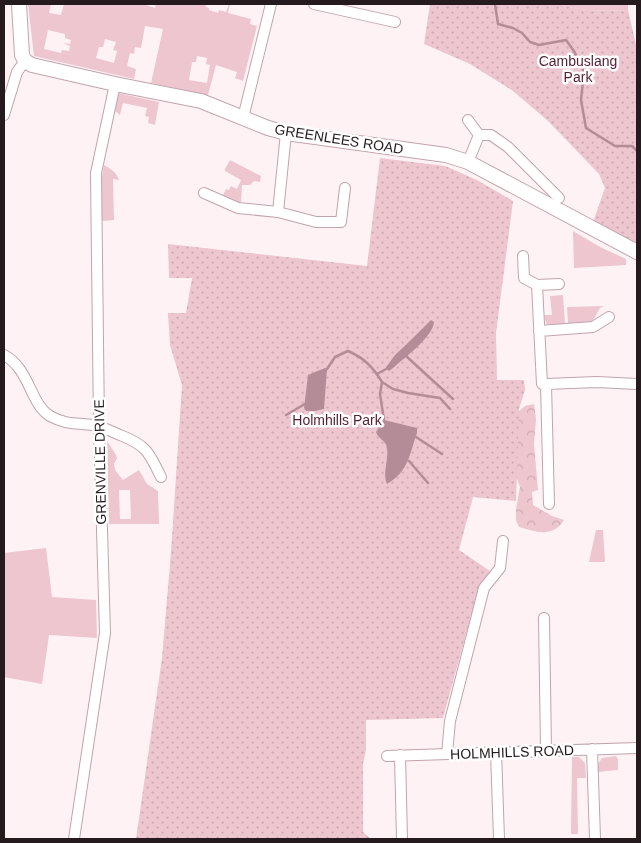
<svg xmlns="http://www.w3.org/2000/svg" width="641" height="843" viewBox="0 0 641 843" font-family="Helvetica,sans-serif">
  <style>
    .green { fill: #edc6d0; fill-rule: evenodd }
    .forest { fill: url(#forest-crowns) }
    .park { fill: url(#park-dots) }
    .water { fill: #b48c97 }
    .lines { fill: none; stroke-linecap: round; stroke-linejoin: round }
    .stream { stroke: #b48c97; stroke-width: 2.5 }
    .street-casing { stroke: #c1a4ab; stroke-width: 12 }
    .secondary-casing { stroke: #c1a4ab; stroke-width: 16 }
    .street { stroke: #fff; stroke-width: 10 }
    .secondary { stroke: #fff; stroke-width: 14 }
    .labels { text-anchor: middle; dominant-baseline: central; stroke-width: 5; stroke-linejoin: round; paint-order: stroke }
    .park-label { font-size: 14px; fill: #541f32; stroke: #fff }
    .street-label { font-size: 14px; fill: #251a1d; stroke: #fff }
  </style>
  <defs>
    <pattern id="forest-crowns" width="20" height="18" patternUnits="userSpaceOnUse" patternTransform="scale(1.25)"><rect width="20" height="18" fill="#edc6d0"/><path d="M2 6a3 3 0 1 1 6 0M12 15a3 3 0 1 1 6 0" fill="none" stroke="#cbaab2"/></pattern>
    <pattern id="park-dots" width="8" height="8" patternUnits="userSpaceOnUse" patternTransform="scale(1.25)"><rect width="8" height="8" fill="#edc6d0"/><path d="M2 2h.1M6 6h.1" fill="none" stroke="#cbaab2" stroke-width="1.8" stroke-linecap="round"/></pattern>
  </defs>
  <rect width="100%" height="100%" fill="#fff2f5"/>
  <path class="green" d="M28 4H51L49 13 61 15 64 4H146V5L155 8 156 4H206V7L209 8V10L218 13 219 10 226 12 229 4H230L228 13 251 19 250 24 257 26 243 81 235 78 237 72 216 65 208 95 151 83 163 29 145 26 141 48 135 47 134 54 130 53 127 66 136 69 134 79 34 56ZM48 30 65 34V38L71 40 70 44 63 43 70 46 69 51 62 50 61 53 44 49ZM105 39 116 42 113 50 117 51 114 63 96 58 99 47H103ZM197 56 207 58 206 64 210 65 207 83 189 80 192 62H196Z
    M559 4H628V10C605 11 582 12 559 4Z
    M118 93 159 102 155 125 148 123 149 117 145 116 147 108 123 103 120 115 115 111Z
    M230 160 261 176 260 182 254 181 250 185H242L241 203 223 195 226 189 229 190 231 186 237 189 241 180 225 171V169Z
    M104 165C111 169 116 172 119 180L113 179 114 220 102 221 101 184Z
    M573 231 600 247 626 259V265L574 268Z
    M563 295 565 324H547L545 320 544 315H552L550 296Z
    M604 306 600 308 592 322 568 324 567 307Z
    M107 441 116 455 117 458 114 464 115 470 123 480 139 470 147 484 158 491 159 524H109ZM119 490H130L131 519H120Z
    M596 530H603L605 562H589Z
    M46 548 52 597 96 600 97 638 49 635 42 684 4 677V553Z
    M616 756 618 759V770L598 772V764L602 758Z
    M572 757H579L585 763 586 778H577L578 834H571Z"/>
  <path class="forest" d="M534 404 536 419 534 444 538 490 532 492 533 505 552 516 564 520C553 538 536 532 519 527L516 520V509L520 487 514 471 512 417 525 406Z"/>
  <path class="park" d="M430 4H559C582 12 605 11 628 10L637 49V246L593 222 605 188 599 174 548 121 513 91 470 64 424 44Z
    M380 158 445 166 477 180 513 201 496 333 497 380H524L525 390 519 409 516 501 473 497 459 550 490 571 477 594 443 718 366 720V750L363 764V832L371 839H136L162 658 171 552 182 385 170 345 168 313H186L192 278H169L168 244 367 266Z"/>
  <path class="water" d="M431 320 434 322C433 337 404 358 393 368L389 371 386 369V367C390 363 392 358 396 354 407 344 419 332 431 320Z
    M325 368 327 369 324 409 315 411H306L304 408 308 375Z
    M384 420 417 428V433C409 455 409 471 387 484 382 473 389 460 387 448 386 440 378 439 376 432Z"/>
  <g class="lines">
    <path class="stream" d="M495 4 498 24 513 28 522 33 530 42 539 45 566 40 574 51 584 72 581 100 586 128 615 146H632L637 151
      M406 356 453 399
      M327 369 335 357 348 351C364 358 373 367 382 382L380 394 384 420
      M377 374 386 369
      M382 382 393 389 408 393 440 398 450 409
      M286 415 305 404
      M416 437 442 454
      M409 461 428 483"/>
    <defs>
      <path id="street" d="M314 4 395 22
        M4 115 17 72 25 61
        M243 118 271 4
        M468 120 479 135
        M468 162 479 135H491L508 147 559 198
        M204 193 238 208 278 212 316 222H341L345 188
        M278 212 286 133
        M523 256 524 278 537 285 542 384H546L549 504
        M537 285 559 284
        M539 331 593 327 609 317
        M4 355C30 369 30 404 50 416 68 426 79 422 98 426 105 428 113 432 120 435 146 445 149 452 161 477
        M546 384 597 382 637 384
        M544 618 546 751
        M592 749 595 839
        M496 752 499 839
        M447 754 450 721 484 588 500 568 503 541
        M400 755 402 839
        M387 756 637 748
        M74 839 105 633 99 426 96 173 115 84"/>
      <path id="secondary" d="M19 4 22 55 25 61 32 65 115 84 201 101 268 128 286 133 446 155 468 162 637 252"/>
    </defs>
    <use href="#street" class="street-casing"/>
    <use href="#secondary" class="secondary-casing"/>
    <use href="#street" class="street"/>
    <use href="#secondary" class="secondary"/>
  </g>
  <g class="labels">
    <g class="park-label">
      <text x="578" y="61">Cambuslang<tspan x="578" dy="16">Park</tspan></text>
      <text x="337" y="420">Holmhills Park</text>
    </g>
    <g class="street-label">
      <text transform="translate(339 139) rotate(9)">GREENLEES ROAD</text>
      <text transform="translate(100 462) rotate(-91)">GRENVILLE DRIVE</text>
      <text transform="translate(512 752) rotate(-2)">HOLMHILLS ROAD</text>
    </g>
  </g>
  <rect width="641" height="843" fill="none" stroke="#251a1d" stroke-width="10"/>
</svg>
